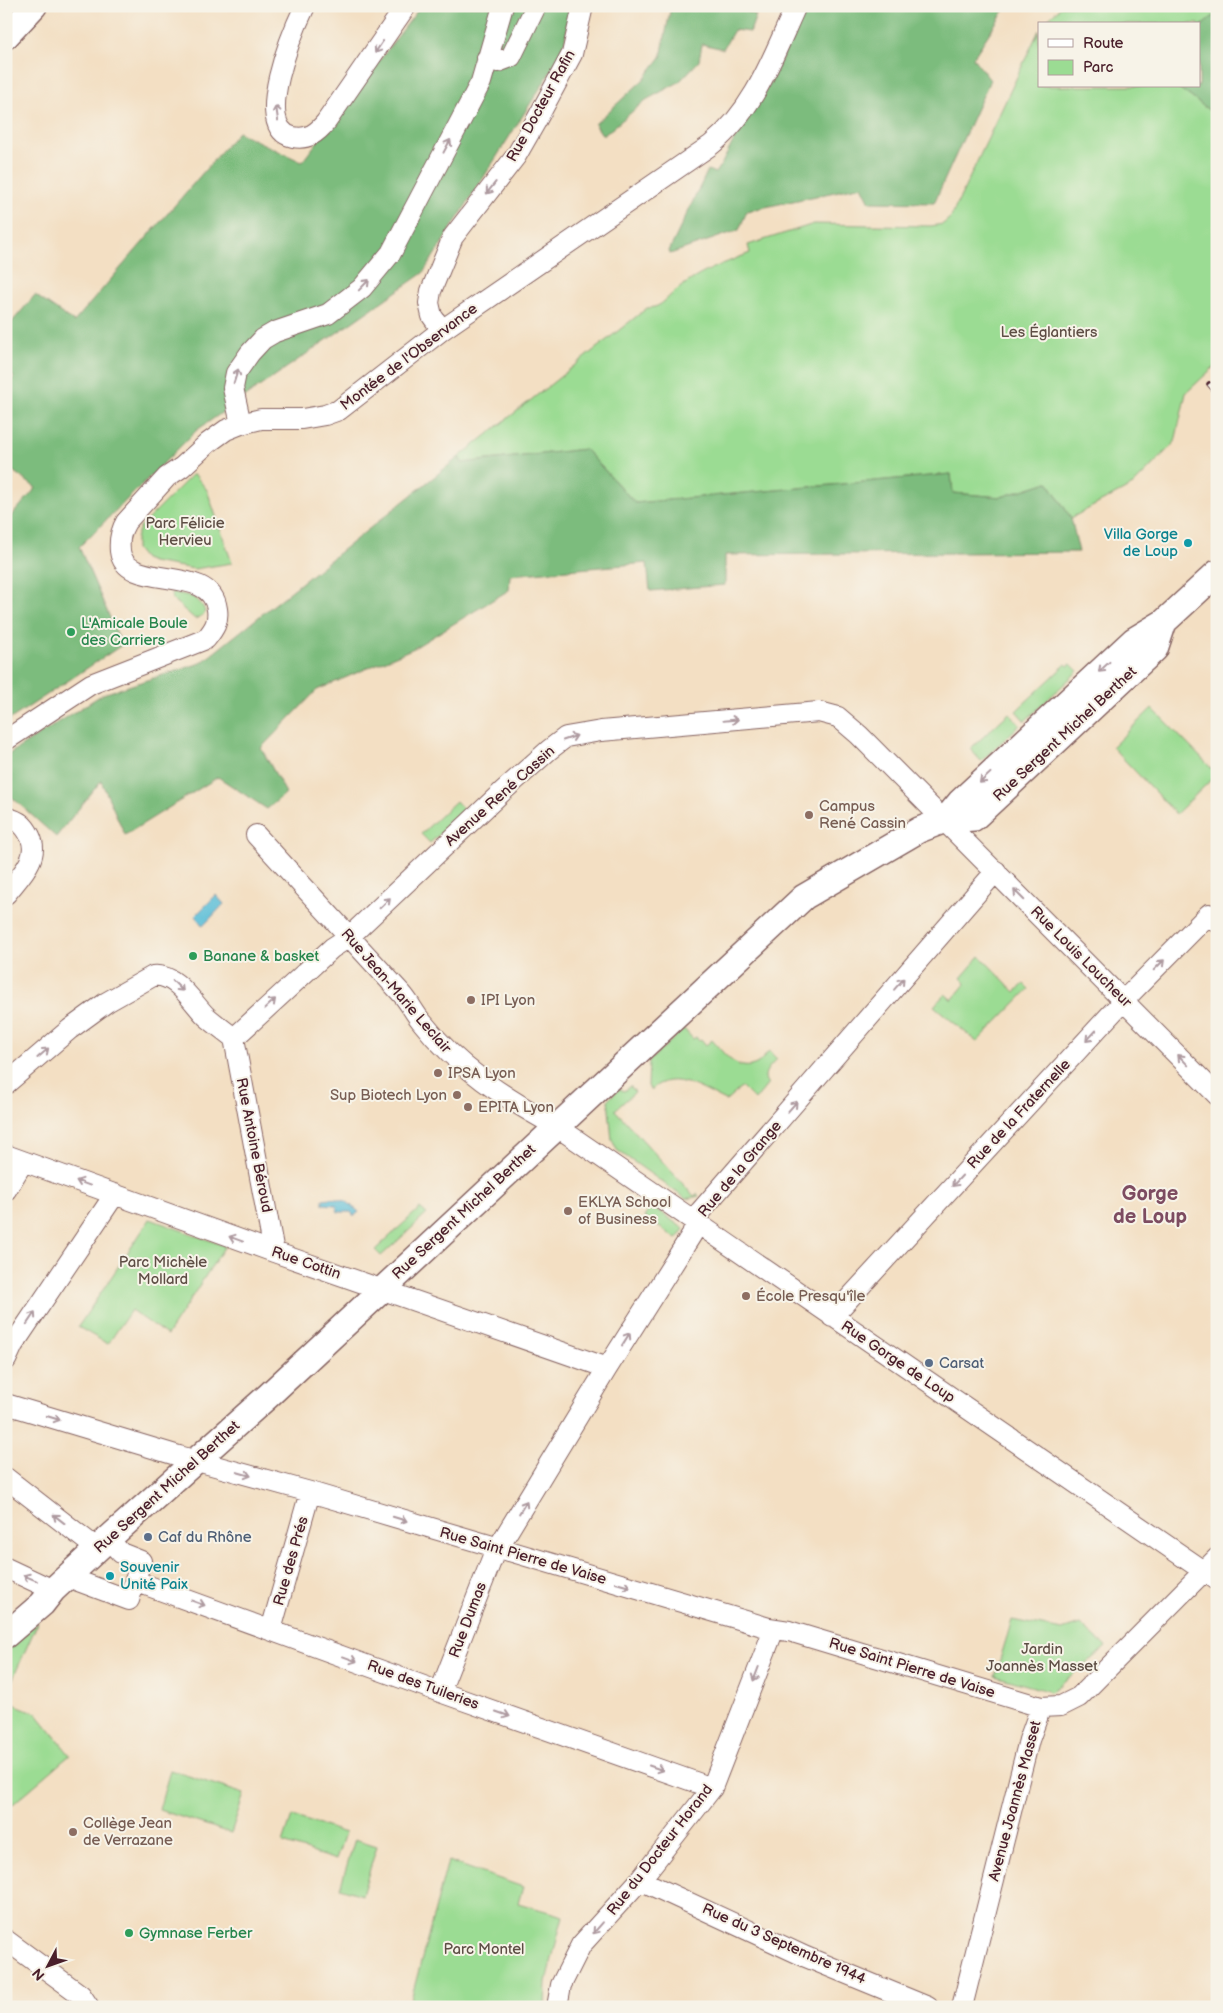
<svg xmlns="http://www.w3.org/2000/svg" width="1223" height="2013" viewBox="0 0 1223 2013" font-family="'Balsamiq Sans',sans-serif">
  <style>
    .green { fill: #9bdc93; stroke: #727e5f }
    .forest { fill: #7cbc7d; stroke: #636e54 }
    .water { fill: #5abed8; stroke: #526e82 }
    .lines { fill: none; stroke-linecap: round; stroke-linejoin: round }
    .minor-casing { stroke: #856260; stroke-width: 22 }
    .major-casing { stroke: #856260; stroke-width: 28 }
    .minor { stroke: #fff; stroke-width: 20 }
    .major { stroke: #fff; stroke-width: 25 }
    .rail-casing { stroke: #4a1f2b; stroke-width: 5.5 }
    .rail { stroke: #f7f3e8; stroke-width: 4; stroke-dasharray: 11; stroke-linecap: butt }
    .oneway { stroke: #ae9aa0 }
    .culture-dot { fill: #0f9aa8; stroke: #f7f3e8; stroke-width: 2 }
    .leisure-dot { fill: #2e9e5b; stroke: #f7f3e8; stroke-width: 2 }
    .education-dot { fill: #8d6e63; stroke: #f7f3e8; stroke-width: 2 }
    .service-dot { fill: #5c6f8a; stroke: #f7f3e8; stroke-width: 2 }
    .labels { text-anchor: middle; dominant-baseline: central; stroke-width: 4; stroke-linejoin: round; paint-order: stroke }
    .street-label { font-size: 15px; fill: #4a1f2b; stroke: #f7f3e8 }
    .park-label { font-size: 15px; fill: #5e4e45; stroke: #f7f3e8 }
    .culture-label { font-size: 15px; fill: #0d838f; stroke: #f7f3e8; text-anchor: end }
    .leisure-label { font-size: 15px; fill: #27864d; stroke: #f7f3e8; text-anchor: start }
    .education-label { font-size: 15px; fill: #785e54; stroke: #f7f3e8; text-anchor: start }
    .service-label { font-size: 15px; fill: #4e5e75; stroke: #f7f3e8; text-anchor: start }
    .district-label { font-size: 20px; font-weight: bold; fill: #7d4c61; stroke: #f7f3e8 }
  </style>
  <rect width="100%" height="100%" fill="#f7f3e8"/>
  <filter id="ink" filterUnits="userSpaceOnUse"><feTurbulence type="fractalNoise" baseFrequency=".02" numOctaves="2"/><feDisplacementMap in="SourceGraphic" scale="10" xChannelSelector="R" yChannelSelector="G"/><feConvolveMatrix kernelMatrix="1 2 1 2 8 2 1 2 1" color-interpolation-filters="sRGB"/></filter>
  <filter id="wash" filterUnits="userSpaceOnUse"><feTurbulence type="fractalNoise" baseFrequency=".0096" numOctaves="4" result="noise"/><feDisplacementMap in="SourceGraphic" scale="20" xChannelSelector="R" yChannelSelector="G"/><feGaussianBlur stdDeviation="1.12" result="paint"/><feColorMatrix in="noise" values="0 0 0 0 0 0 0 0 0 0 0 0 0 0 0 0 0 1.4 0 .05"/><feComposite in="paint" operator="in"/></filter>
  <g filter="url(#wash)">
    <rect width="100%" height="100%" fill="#f3dfc3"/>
    <path class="green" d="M1062 6H1217V13L1199 28V24H1042Z
      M1039 30V86H1176L1217 116V364L1186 393 1175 442 1133 485 1071 518 1048 482 1001 497 953 493 951 474 635 503 585 449 462 463 459 457 647 308C660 308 664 301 673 293 699 272 720 265 750 253L748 245 814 224 931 226 943 224 951 217Z
      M192 475H195L207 490 232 563 194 569 152 562 144 559 136 549V538L140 527Z
      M172 592C188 596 198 595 205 611L203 615 195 619 172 599Z
      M1066 664 1068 666 1071 664 1078 671 1025 721 1016 711Z
      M1152 708 1217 774 1176 814 1112 747Z
      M1009 713 1020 725 981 761 970 749Z
      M456 801 465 811 430 843 421 834Z
      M980 956 1015 992 1024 984 1029 989 977 1042 934 1006 945 994 952 1000 966 983 961 978Z
      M684 1029 693 1039 696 1037 699 1040 701 1039 706 1045 712 1040C723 1052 738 1075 758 1063 762 1060 765 1055 769 1051L777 1059C770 1067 760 1074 768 1084L755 1100 742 1087 726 1101C704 1091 673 1068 651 1090L648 1086 649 1061Z
      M630 1086 635 1092 615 1110 694 1196 697 1194 699 1196 686 1199 617 1150 612 1140 608 1100 619 1089 624 1091Z
      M652 1206 684 1229 677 1239 644 1217Z
      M420 1208 427 1214 381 1256 375 1250Z
      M150 1219 225 1246 167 1335 131 1310 108 1344 78 1327Z
      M1012 1620 1062 1630 1080 1624 1106 1647 1051 1692 995 1676Z
      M38 1622 6 1694V1650Z
      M6 1701 36 1713 70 1755 6 1810Z
      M170 1770 244 1794 231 1833 159 1810Z
      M292 1816 345 1833 336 1860 283 1843Z
      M355 1839 377 1846 362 1895 340 1888Z
      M448 1861 523 1887 518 1903 563 1916 546 1982 545 2007H409Z"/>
    <path class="forest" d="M421 6H571L563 52 423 273 197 430 79 547 122 645 6 722V522L36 488 6 466V386L14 377 6 371V329L35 295 74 322 238 132 302 162Z
      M671 6H739V8L756 15 750 32 734 30 723 49 702 44 699 61 679 82 646 100 603 136 595 124 643 80 661 57Z
      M807 6H1007L973 58 990 80 934 203 870 202 862 186 747 211 739 230 670 254 669 251 708 170 715 173 719 167H720L735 138 769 85Z
      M1217 13V116L1176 86H1199V28Z
      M585 449 635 503 951 474 953 493 1001 497 1048 482 1071 518 1079 552 725 555V585L650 591 647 563 510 575 509 590 414 648 317 690 261 748 286 793 267 809 218 777 125 835 101 781 56 837 6 792V756L103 694 201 663 459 457 462 463Z"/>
    <path class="water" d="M216 895 224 904 203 926 195 916Z
      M331 1198 346 1201 359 1212 354 1216 351 1212H338L336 1205 323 1204V1199Z"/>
  </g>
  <g filter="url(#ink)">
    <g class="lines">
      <defs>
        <path id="minor" d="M305 6C294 29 251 128 293 137 308 140 317 133 326 122L406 6
          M487 58 498 62 511 57 536 6
          M442 330 432 316 429 303 431 291 453 237 516 156 536 121 572 54 583 6
          M241 424 233 388 236 373 250 353 263 339 275 332 328 314 362 288 391 253 481 82 503 6
          M6 740 91 684 206 639C214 629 219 622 217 609 211 562 125 593 120 551 119 540 120 532 126 522L167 477 182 467 208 443 226 430 241 424 261 419H302L325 415 339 410 442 330 711 145C755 109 773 56 796 6
          M6 817C19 821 24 824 30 836 41 858 19 877 6 894
          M256 835 402 994C410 1003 414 1013 422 1022 457 1067 506 1099 556 1126L1217 1580
          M234 1038 332 948 349 937 503 791 549 750 566 737 601 731 819 712 838 717 859 735 1217 1095
          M234 1038 274 1252
          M6 1084 70 1029 107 1002 153 976C176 973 192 1002 206 1016 215 1024 225 1031 234 1038
          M6 1155 274 1252 599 1365 606 1370
          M6 1190 23 1162
          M832 1317 1124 1000 1209 914 1217 922
          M6 1360 13 1345 115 1194
          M6 1404 179 1456 310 1492 769 1628 789 1631 1041 1707 1061 1706 1079 1697 1217 1558
          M6 1478 91 1544 96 1550
          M6 1568 53 1590
          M72 1573 78 1581 129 1600 141 1561 121 1553 108 1539
          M135 1581 440 1692 712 1788
          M271 1630 310 1492
          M440 1692 493 1556 606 1370 692 1234 698 1214 996 871
          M640 1880 806 1957 928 2007
          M6 1940 81 1995 89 2007
          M557 2007 561 1985 581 1945 640 1880 712 1788 774 1629
          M962 2007 1029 1740 1041 1707"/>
        <path id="major" d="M6 36 34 6
          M945 820 960 802 1134 640 1164 622 1217 573
          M6 1635 42 1604 53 1590 108 1539 268 1396 804 897 919 830 945 820 974 818 1155 649 1164 622"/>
      </defs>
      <use href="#minor" class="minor-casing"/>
      <use href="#major" class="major-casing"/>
      <use href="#minor" class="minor"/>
      <use href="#major" class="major"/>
      <defs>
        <path id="rail" d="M1216 379 1217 380
          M1209 384 1217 393"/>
      </defs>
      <use href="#rail" class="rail-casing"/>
      <use href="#rail" class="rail"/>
    </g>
    <defs><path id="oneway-shaft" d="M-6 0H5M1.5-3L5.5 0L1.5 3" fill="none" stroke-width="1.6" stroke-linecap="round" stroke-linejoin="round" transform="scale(1.25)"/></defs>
    <g class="oneway">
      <use href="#oneway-shaft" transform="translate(379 47) rotate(124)"/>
      <use href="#oneway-shaft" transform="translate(277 113) rotate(-98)"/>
      <use href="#oneway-shaft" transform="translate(447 146) rotate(-62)"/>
      <use href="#oneway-shaft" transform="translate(491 188) rotate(128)"/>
      <use href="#oneway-shaft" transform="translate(364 285) rotate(-46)"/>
      <use href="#oneway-shaft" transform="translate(236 376) rotate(-72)"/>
      <use href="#oneway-shaft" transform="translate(1104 667) rotate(137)"/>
      <use href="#oneway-shaft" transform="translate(731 720) rotate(-5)"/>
      <use href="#oneway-shaft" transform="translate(570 738) rotate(-19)"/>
      <use href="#oneway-shaft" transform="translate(985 778) rotate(137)"/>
      <use href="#oneway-shaft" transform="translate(1019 895) rotate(-135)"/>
      <use href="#oneway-shaft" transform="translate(385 903) rotate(-44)"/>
      <use href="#oneway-shaft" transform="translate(1159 965) rotate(-45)"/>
      <use href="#oneway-shaft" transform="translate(899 984) rotate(-49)"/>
      <use href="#oneway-shaft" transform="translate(178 986) rotate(45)"/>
      <use href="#oneway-shaft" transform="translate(270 1004) rotate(-43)"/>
      <use href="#oneway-shaft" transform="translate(1091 1036) rotate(133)"/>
      <use href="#oneway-shaft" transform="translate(43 1053) rotate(-41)"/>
      <use href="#oneway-shaft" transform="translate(1183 1060) rotate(-134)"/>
      <use href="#oneway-shaft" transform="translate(792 1107) rotate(-49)"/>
      <use href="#oneway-shaft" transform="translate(957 1181) rotate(133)"/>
      <use href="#oneway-shaft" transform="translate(83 1183) rotate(-160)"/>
      <use href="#oneway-shaft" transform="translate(236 1239) rotate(-160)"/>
      <use href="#oneway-shaft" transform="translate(31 1318) rotate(-56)"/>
      <use href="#oneway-shaft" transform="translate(626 1339) rotate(-58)"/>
      <use href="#oneway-shaft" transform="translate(53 1418) rotate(17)"/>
      <use href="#oneway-shaft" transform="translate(244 1474) rotate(16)"/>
      <use href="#oneway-shaft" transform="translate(523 1507) rotate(-59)"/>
      <use href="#oneway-shaft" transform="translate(59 1519) rotate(-142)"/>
      <use href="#oneway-shaft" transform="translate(400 1519) rotate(17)"/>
      <use href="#oneway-shaft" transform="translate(30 1578) rotate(-157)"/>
      <use href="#oneway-shaft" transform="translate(623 1585) rotate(16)"/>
      <use href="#oneway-shaft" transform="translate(198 1603) rotate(20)"/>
      <use href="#oneway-shaft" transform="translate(350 1659) rotate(20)"/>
      <use href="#oneway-shaft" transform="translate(756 1674) rotate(111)"/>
      <use href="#oneway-shaft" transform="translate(503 1714) rotate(19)"/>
      <use href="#oneway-shaft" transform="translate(656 1768) rotate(19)"/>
      <use href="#oneway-shaft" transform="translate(598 1928) rotate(131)"/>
    </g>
  </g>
  <g class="culture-dot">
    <circle cx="1188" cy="543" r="5"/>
    <circle cx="110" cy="1576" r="5"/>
  </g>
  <g class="leisure-dot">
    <circle cx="71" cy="632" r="5"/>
    <circle cx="193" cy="956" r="5"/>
    <circle cx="129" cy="1933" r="5"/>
  </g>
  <g class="education-dot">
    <circle cx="809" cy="815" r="5"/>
    <circle cx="471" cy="1000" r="5"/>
    <circle cx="438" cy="1073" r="5"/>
    <circle cx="457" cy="1095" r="5"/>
    <circle cx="468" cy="1107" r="5"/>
    <circle cx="568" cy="1211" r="5"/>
    <circle cx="746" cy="1296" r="5"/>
    <circle cx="73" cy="1832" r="5"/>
  </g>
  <g class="service-dot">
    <circle cx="929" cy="1363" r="5"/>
    <circle cx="148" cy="1537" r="5"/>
  </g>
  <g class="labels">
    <g class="street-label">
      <text transform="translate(541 106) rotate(-61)">Rue Docteur Rafin</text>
      <text transform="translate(409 357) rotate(-37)">Montée de l'Observance</text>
      <text transform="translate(1065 734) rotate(-43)">Rue Sergent Michel Berthet</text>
      <text transform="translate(500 796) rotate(-42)">Avenue René Cassin</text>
      <text transform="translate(1081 957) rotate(45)">Rue Louis Loucheur</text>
      <text transform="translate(396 991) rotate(49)">Rue Jean-Marie Leclair</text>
      <text transform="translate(1019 1114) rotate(-47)">Rue de la Fraternelle</text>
      <text transform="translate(254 1145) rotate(79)">Rue Antoine Béroud</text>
      <text transform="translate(740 1169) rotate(-50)">Rue de la Grange</text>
      <text transform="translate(464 1212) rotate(-43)">Rue Sergent Michel Berthet</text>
      <text transform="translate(306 1263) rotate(19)">Rue Cottin</text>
      <text transform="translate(898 1362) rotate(34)">Rue Gorge de Loup</text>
      <text transform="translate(167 1487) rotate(-42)">Rue Sergent Michel Berthet</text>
      <text transform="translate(523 1556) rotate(16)">Rue Saint Pierre de Vaise</text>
      <text transform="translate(291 1561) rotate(-74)">Rue des Prés</text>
      <text transform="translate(468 1620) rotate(-69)">Rue Dumas</text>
      <text transform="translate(912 1668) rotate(17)">Rue Saint Pierre de Vaise</text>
      <text transform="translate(423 1685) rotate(20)">Rue des Tuileries</text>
      <text transform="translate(1015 1801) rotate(-75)">Avenue Joannès Masset</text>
      <text transform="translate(660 1850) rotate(-52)">Rue du Docteur Horand</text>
      <text transform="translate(784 1944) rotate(24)">Rue du 3 Septembre 1944</text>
    </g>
    <g class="park-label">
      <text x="1049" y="332">Les Églantiers</text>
      <text x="185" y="523">Parc Félicie<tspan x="185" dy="17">Hervieu</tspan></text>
      <text x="163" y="1262">Parc Michèle<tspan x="163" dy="17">Mollard</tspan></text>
      <text x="1042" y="1649">Jardin<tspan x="1042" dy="17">Joannès Masset</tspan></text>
      <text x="484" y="1949">Parc Montel</text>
    </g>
    <g class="culture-label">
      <text x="1178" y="534">Villa Gorge<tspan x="1178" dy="17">de Loup</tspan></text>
      <text x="120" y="1567" text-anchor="start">Souvenir<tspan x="120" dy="17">Unité Paix</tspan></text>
    </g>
    <g class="leisure-label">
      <text x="81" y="623">L'Amicale Boule<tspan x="81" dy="17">des Carriers</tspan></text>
      <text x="203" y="956">Banane &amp; basket</text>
      <text x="139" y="1933">Gymnase Ferber</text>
    </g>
    <g class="education-label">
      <text x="819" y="806">Campus<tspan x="819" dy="17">René Cassin</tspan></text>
      <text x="481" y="1000">IPI Lyon</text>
      <text x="448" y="1073">IPSA Lyon</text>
      <text x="447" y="1095" text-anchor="end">Sup Biotech Lyon</text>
      <text x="478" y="1107">EPITA Lyon</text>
      <text x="578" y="1202">EKLYA School<tspan x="578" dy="17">of Business</tspan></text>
      <text x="756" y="1296">École Presqu'île</text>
      <text x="83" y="1823">Collège Jean<tspan x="83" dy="17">de Verrazane</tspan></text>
    </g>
    <g class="service-label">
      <text x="939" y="1363">Carsat</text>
      <text x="158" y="1537">Caf du Rhône</text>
    </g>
    <g class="district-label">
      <text x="1150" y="1194">Gorge<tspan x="1150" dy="23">de Loup</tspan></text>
    </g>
  </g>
  <rect width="1223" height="2013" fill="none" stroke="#f7f3e8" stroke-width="25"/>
  <rect x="1038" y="22" width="162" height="65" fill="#f7f3e8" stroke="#b29e9c"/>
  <rect x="1048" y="39" width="25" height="8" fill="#ffffff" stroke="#b29e9c"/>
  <text x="1083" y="48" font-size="15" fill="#4a1f2b">Route</text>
  <rect x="1048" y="60" width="25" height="15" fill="#9bdc93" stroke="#b29e9c"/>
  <text x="1083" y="72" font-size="15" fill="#4a1f2b">Parc</text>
  <g transform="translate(48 1966) rotate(229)" stroke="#f7f3e8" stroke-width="4" paint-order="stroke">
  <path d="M0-4L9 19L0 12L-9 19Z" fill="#4a1f2b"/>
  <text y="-8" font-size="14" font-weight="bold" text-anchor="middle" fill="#4a1f2b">N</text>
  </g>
</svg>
